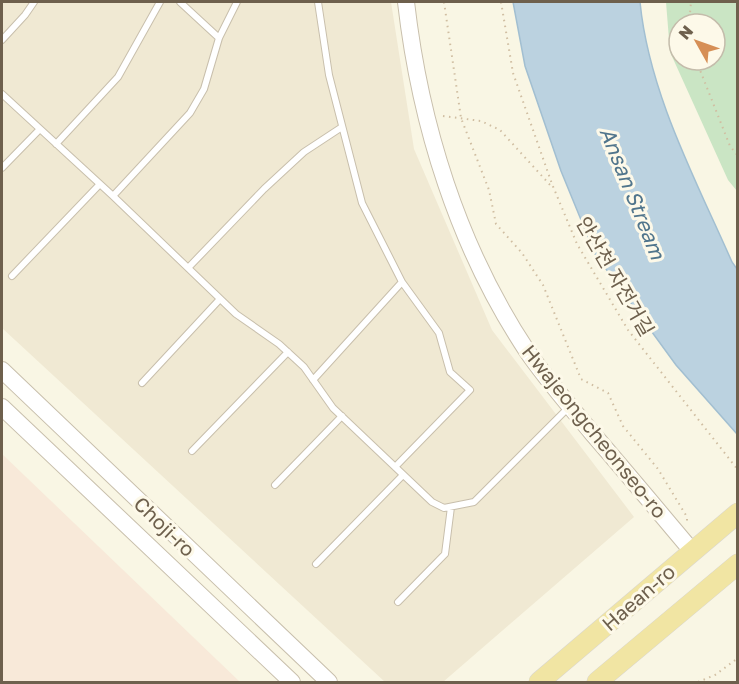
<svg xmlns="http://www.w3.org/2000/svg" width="739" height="684" viewBox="0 0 739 684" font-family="'Golos Text','Noto Sans KR',sans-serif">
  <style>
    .residential { fill: #f0e9d3 }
    .commercial { fill: #f8e9d9 }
    .green { fill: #cae5c4; fill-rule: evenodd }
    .water { fill: #bbd2e0; stroke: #a2bfd1; stroke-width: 1.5 }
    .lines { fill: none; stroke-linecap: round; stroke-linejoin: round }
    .service-casing { stroke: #c8bfac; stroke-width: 8 }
    .tertiary-casing { stroke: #c8bfac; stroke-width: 18 }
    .primary-casing { stroke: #d9d6d1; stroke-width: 21 }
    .path { stroke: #d0bea2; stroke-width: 2; stroke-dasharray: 1.5 4.5; stroke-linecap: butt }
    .service { stroke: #fff; stroke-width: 6 }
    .tertiary { stroke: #fff; stroke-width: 16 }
    .primary { stroke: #f1e5a3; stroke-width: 20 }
    .labels { text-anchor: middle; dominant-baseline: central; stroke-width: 6; stroke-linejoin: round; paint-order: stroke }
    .street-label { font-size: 20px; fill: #6e604d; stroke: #fdf9e9 }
    .water-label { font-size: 21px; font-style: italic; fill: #50758c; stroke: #fdf9e9 }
  </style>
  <rect width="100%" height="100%" fill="#f9f6e4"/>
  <path class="residential" d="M2 2H391L414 149 492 330 634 517 443 682H385L2 328Z"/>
  <path class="commercial" d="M2 454 240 682H241H2Z"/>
  <path class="green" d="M666 2H737V191L728 180 670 52ZM679 24H715V60H679Z"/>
  <path class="water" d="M513 2H640C649 93 695 178 732 262L737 269V434L676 365 595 254 561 171 525 66Z"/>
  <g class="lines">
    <defs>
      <path id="service" d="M180 2 219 38
        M237 2 219 38 204 89 190 113 113 196 236 314 279 344 304 367 333 408 432 502 444 508 474 502 570 406
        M2 40 25 15 34 2
        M2 94 113 196
        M56 144 118 77 160 2
        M2 168 40 129
        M188 268 264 189 304 152 342 127
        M12 276 100 184
        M313 380 402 282 362 203 329 75 318 2
        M142 383 220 299
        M192 451 288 352
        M395 467 470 390 450 372 439 333 402 282
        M275 485 342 416
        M316 564 403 475
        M398 602 445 554 451 507"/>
      <path id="tertiary" d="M406 2C420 124 458 247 527 351 546 379 570 406 592 433 626 472 659 512 692 551
        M2 370 329 682
        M2 407 292 682"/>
      <path id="primary" d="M539 682 738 513
        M597 682 738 564"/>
    </defs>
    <use href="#service" class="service-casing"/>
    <use href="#tertiary" class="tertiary-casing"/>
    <use href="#primary" class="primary-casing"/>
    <path class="path" d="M444 2 461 118 489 190 496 224 522 253 543 285 581 379 608 393 623 426 658 469 687 517V522
      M501 2 513 73 552 184 577 244 628 330 738 470
      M689 24 691 2
      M696 60 730 146 738 156
      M443 116 481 121 500 130 551 186
      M698 682 715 675 738 658"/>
    <use href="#service" class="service"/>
    <use href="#tertiary" class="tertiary"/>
    <use href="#primary" class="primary"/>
  </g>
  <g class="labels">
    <g class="street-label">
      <text transform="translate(616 276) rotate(60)">안산천 자전거길</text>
      <text transform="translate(595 431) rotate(51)">Hwajeongcheonseo-ro</text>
      <text transform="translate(165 526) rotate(44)">Choji-ro</text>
      <text transform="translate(638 597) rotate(-41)">Haean-ro</text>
    </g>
    <g class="water-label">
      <text transform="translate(633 193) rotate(68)">Ansan Stream</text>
    </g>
  </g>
  <rect width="739" height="684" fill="none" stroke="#6e604d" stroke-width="6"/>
  <g transform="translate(697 42) rotate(310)"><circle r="28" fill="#fdf9e9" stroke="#c4bcab" stroke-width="1.5"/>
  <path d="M0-4.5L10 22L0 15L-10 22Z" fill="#d68f56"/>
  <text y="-9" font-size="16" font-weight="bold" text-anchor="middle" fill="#6e604d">N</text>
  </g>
</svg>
